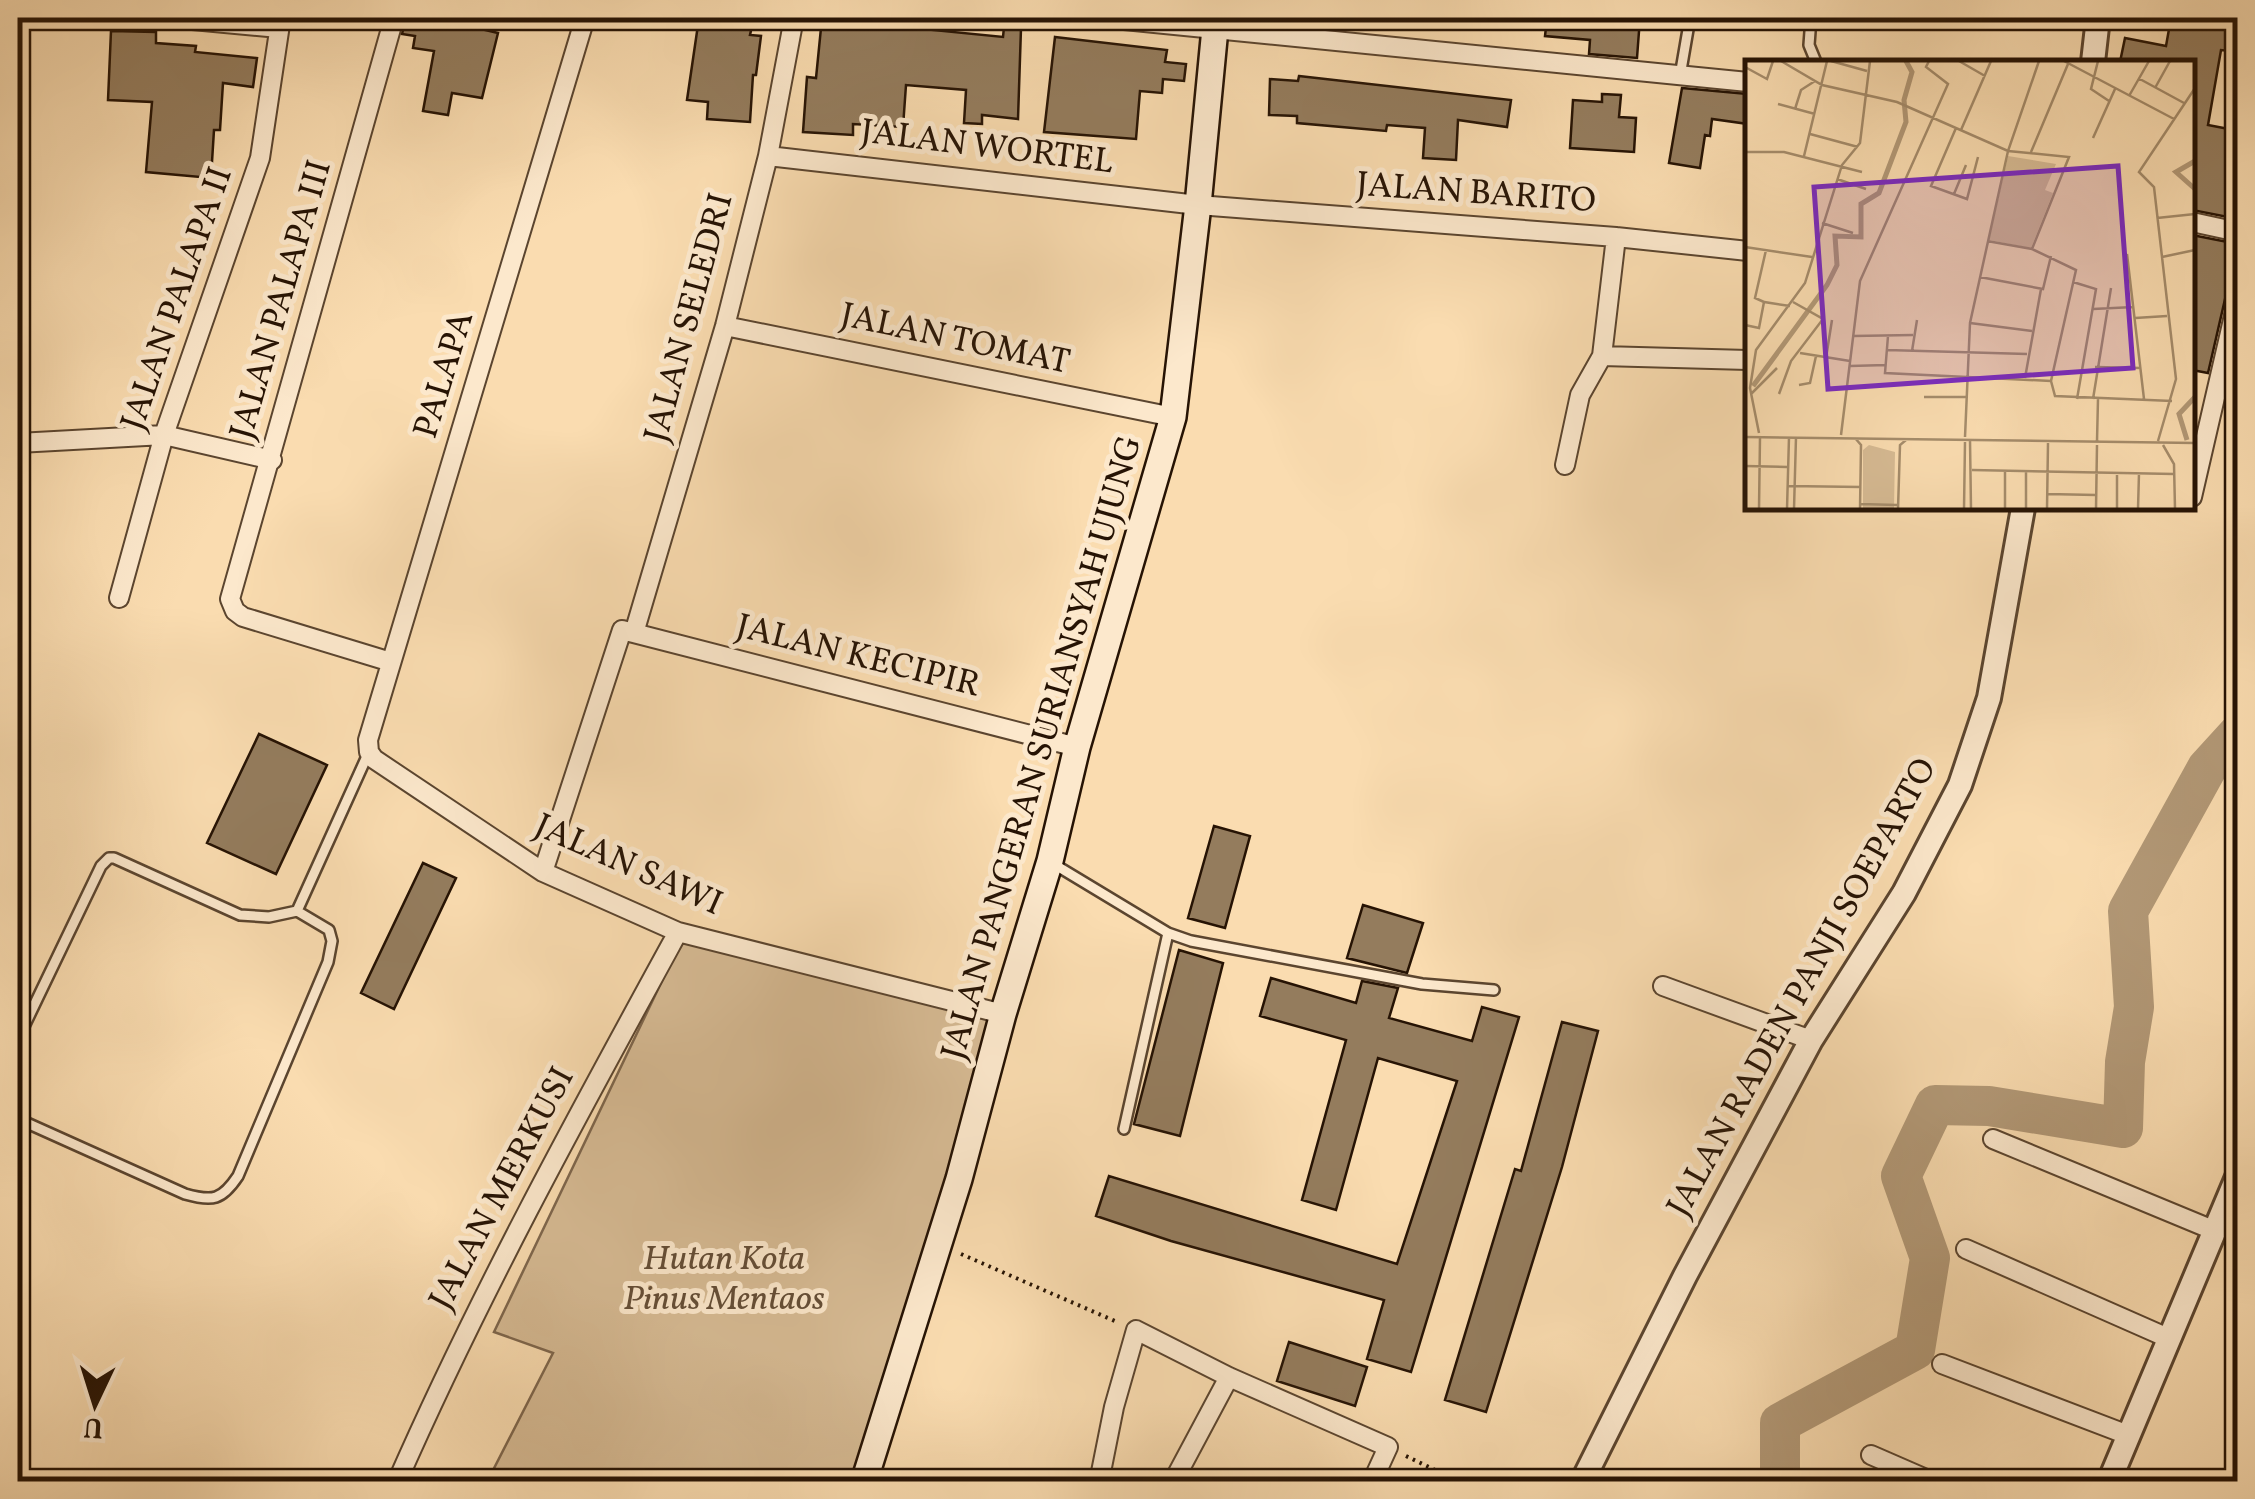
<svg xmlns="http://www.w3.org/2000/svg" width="2255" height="1499" viewBox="0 0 2255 1499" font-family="Vollkorn,serif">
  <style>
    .green { fill: #d6ba93; stroke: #7e664c; stroke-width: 2.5 }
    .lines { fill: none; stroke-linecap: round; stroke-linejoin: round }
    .river { stroke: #b29876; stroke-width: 40 }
    .building { fill: #947c5d; stroke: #261304; stroke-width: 2.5 }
    .service-casing { stroke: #5b452f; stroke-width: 14 }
    .minor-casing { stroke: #5b452f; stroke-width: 22 }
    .tertiary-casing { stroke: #5b452f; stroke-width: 28 }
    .secondary-casing { stroke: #261304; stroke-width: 30 }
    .path { stroke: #261304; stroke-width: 4; stroke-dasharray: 2.5 5; stroke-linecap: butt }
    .service { stroke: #fce8cc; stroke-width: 9 }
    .minor { stroke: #fce8cc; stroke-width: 18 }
    .tertiary { stroke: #fce8cc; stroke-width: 22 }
    .secondary { stroke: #fce8cc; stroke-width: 25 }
    .labels { text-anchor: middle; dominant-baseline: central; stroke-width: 10; stroke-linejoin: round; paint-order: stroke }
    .street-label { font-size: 35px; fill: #261304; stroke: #fce8cc }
    .park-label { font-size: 35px; font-style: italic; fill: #644d36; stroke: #fce8cc }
    .inset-river { fill: none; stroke: #b29876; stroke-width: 5 }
    .inset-road { fill: none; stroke: #a58c6b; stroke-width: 2.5 }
    .view { fill: #7b2cbf; fill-opacity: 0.15; stroke: #7b2cbf; stroke-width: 5 }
    .inset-edge { fill: none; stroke: #261304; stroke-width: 5 }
  </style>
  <rect width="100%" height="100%" fill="#fadcb0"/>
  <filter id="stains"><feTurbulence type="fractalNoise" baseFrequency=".002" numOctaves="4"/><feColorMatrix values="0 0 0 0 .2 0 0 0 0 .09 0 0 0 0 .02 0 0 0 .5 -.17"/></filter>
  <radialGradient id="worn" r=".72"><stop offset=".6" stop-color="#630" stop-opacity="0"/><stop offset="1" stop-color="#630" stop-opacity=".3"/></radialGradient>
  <path class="green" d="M683 937 994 1017 933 1242 854 1481 487 1482 553 1353 494 1332Z"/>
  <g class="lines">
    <path class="river" d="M1780 1482V1423L1915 1350 1930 1258 1901 1176 1935 1105 1989 1106 2123 1128 2125 1062 2134 1007 2128 911 2207 768 2238 734"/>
  </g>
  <path class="building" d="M406 18H479L477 28 498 33 482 98 452 93 448 115 423 111 434 51 413 48 415 36 402 34Z
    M699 18H754L750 35 761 36 756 75H753L750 122 707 119 708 102 687 100Z
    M822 18H863L862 23 1003 37 1004 27 1021 28 1018 119 982 115V124L964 123 966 90 906 85 903 127 853 124V135L803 132 807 77 816 78Z
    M1547 18H1640L1637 58 1589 54 1590 40 1545 36Z
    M2171 18H2237L2230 51 2221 50 2208 125 2234 130 2226 168 2238 169V219L2192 210V62H2120L2125 38 2166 46Z
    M111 31 156 32V43L196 46 195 52 257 58 253 87 223 83 220 130H214L211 178 146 172 152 102 108 100Z
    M1055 37 1167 50 1165 62 1186 64 1184 81 1163 79 1162 93 1140 91 1136 139 1044 132Z
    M1299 76 1511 100 1507 127 1458 120 1456 160 1423 158 1425 128 1387 125 1386 131 1297 123V116L1269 115 1270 79 1298 81Z
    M1682 88 1748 94V124L1712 119 1710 136 1705 135 1700 168 1669 163Z
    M1602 94 1621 95 1619 117 1636 118 1634 152 1570 148 1573 100 1602 102Z
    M2192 235 2238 244 2235 286 2226 295 2208 373 2192 370Z
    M259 734 327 765 276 874 207 843Z
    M1214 826 1250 836 1225 928 1188 918Z
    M423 863 456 878 394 1009 361 993Z
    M1363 905 1423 923 1407 973 1347 958Z
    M1179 950 1223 963 1180 1136 1134 1124Z
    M1271 978 1356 1003 1362 981 1398 988 1389 1018 1472 1041 1482 1007 1519 1017 1411 1372 1367 1359 1384 1300 1171 1241 1096 1216 1109 1176 1397 1264 1457 1081 1378 1058 1336 1210 1302 1200 1346 1040 1260 1016Z
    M1562 1022 1598 1031 1562 1167 1486 1412 1445 1400 1515 1169 1521 1171Z
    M1289 1342 1367 1367 1355 1406 1277 1381Z"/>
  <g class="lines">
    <defs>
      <path id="service" d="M1811 18 1809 45 1816 62
        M1680 76 1690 18
        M1052 863 1168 933 1191 941 1422 984 1494 990
        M297 911 368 754
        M18 1039 101 866 109 858H114L240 915 269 917 297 911 329 930 332 941 328 962 238 1176C222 1200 213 1202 185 1194L18 1119
        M1124 1129 1168 933"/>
      <path id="minor" d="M171 18 279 28
        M585 18 368 740 369 752 374 759 543 872 678 932 1003 1014
        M1104 18 1748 82
        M768 156 1198 205 1616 237 1748 251
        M2192 222 2238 232
        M725 326 1173 417
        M1602 356 1748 360
        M18 443 164 435 272 460
        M1565 465 1580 395 1602 356 1616 237
        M2192 497 2238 298
        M119 598 164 435 260 158 281 18
        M634 633 725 326 768 156 794 18
        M391 662 243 617 235 611 230 599 394 18
        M543 872 622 630 1077 747
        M1663 986 1811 1040
        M1993 1139 2213 1230
        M1966 1249 2168 1338
        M1942 1364 2128 1435
        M1871 1455 1933 1482
        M397 1482C480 1293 579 1113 678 932
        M1099 1482 1114 1407 1136 1330 1229 1377 1388 1447 1372 1482
        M1173 1482 1229 1377"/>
      <path id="tertiary" d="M2093 62 2098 18
        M1582 1482 1685 1276 1811 1040 1904 893 1960 785 1989 698 2023 508
        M2109 1482 2238 1175"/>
      <path id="secondary" d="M864 1482 959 1179 1003 1014 1050 861 1077 747 1173 417 1198 205 1216 18"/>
    </defs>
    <use href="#service" class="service-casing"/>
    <use href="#minor" class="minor-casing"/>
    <use href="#tertiary" class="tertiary-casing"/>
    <use href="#secondary" class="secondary-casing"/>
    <path class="path" d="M961 1254 1117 1322
      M1406 1456 1460 1482"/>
    <use href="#service" class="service"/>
    <use href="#minor" class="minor"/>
    <use href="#tertiary" class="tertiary"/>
    <use href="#secondary" class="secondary"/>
  </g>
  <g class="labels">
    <g class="street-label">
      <text transform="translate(987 148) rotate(7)">JALAN WORTEL</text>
      <text transform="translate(1476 194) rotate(4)">JALAN BARITO</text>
      <text transform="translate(178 299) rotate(-71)">JALAN PALAPA II</text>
      <text transform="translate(282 300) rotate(-74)">JALAN PALAPA III</text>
      <text transform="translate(690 318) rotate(-75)">JALAN SELEDRI</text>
      <text transform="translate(955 340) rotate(12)">JALAN TOMAT</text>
      <text transform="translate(445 375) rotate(-73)">PALAPA</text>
      <text transform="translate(858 657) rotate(14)">JALAN KECIPIR</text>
      <text transform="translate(1043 748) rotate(-74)">JALAN PANGERAN SURIANSYAH UJUNG</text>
      <text transform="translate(628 866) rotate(24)">JALAN SAWI</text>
      <text transform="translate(1803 988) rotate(-61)">JALAN RADEN PANJI SOEPARTO</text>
      <text transform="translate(503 1189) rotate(-62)">JALAN MERKUSI</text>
    </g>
    <g class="park-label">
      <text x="724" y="1260">Hutan Kota<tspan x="724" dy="40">Pinus Mentaos</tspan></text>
    </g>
  </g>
  <g transform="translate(1745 60)">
    <rect width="450" height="450" fill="#fadcb0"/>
    <path d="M263 96 311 104 300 130 308 133 286 188 244 180ZM124 385 150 392 149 448 118 449V390Z" fill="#d6ba93"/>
    <path class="inset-river" d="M450 101 431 112 450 129M8 326 82 225 92 205 90 176 116 177V144L134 133 161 62 159 40 167 12 161 1M442 380 434 354 450 337"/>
    <path class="inset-road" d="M36 1 77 25 152 42 263 91 324 97 287 189M86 1 122 11M214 1 240 16M319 1 429 59M353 1 346 29 364 41M0 7 22 19 28 1M393 18 439 43M410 28 425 1M384 36 404 1M33 44 70 54M50 49 56 30 70 21M211 68 186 126 222 139 233 97M216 70 246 1M65 74 113 87M348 78 370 29M0 92H39L117 112M286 92 323 4M59 96 82 1M92 119 121 129M209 134 221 105M412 158 450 154M77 163 108 173M242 181 287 189 331 210 306 321 310 336 427 341M0 187 67 197M382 194 399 339M417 197 450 190M235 217 298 229 306 196M328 222 351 229 332 339M19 242 10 238 21 190M348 249 389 247M390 258 422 256M225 263 287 271M0 265 14 268 19 242 45 246M108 276 168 275M143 276 140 313 306 321M142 290 282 294M167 291 172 260M55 293 105 301M81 298 87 260M105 306 141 305M350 307 396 308M280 318 296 229M54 325 65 323 71 296M6 334 32 308M34 334 46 301 78 259 48 242M179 337H221M348 339 366 228M14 373 5 328 11 290 60 223 97 105 115 83 125 1M96 375 115 221 203 24 181 7 184 1M0 377 450 383M220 377 225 263 263 91 294 1M110 378 116 385 115 449M225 380 226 449M352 381 353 339M413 381 431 319 409 127 394 112 450 28M418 385 429 404 430 449M0 406 42 407M227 410 429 414M43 426 116 427M302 434 351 435M115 444 152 445M14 449 15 377M42 449 44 377M49 449 51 377M153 449 155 385 161 380M219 449 220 382M260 449V411M281 449V411M302 449 303 383M351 449 352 385M372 449V413M393 449 394 413"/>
    <path class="view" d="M373 106 388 308 83 329 69 127Z"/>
    <rect width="450" height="450" class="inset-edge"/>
  </g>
  <rect width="2255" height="1499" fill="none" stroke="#fadcb0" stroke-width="60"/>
  <rect x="20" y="20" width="2215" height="1459" fill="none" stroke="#261304" stroke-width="5"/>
  <rect x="30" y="30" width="2195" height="1439" fill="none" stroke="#261304" stroke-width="2.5"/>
  <g transform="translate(95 1404) rotate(184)" stroke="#fce8cc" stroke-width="8" paint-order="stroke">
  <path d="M0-8L18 38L0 25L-18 38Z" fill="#261304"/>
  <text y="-15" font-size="28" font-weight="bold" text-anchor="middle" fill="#261304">U</text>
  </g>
  <rect width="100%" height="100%" filter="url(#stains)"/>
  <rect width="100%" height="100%" fill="url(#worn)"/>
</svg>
